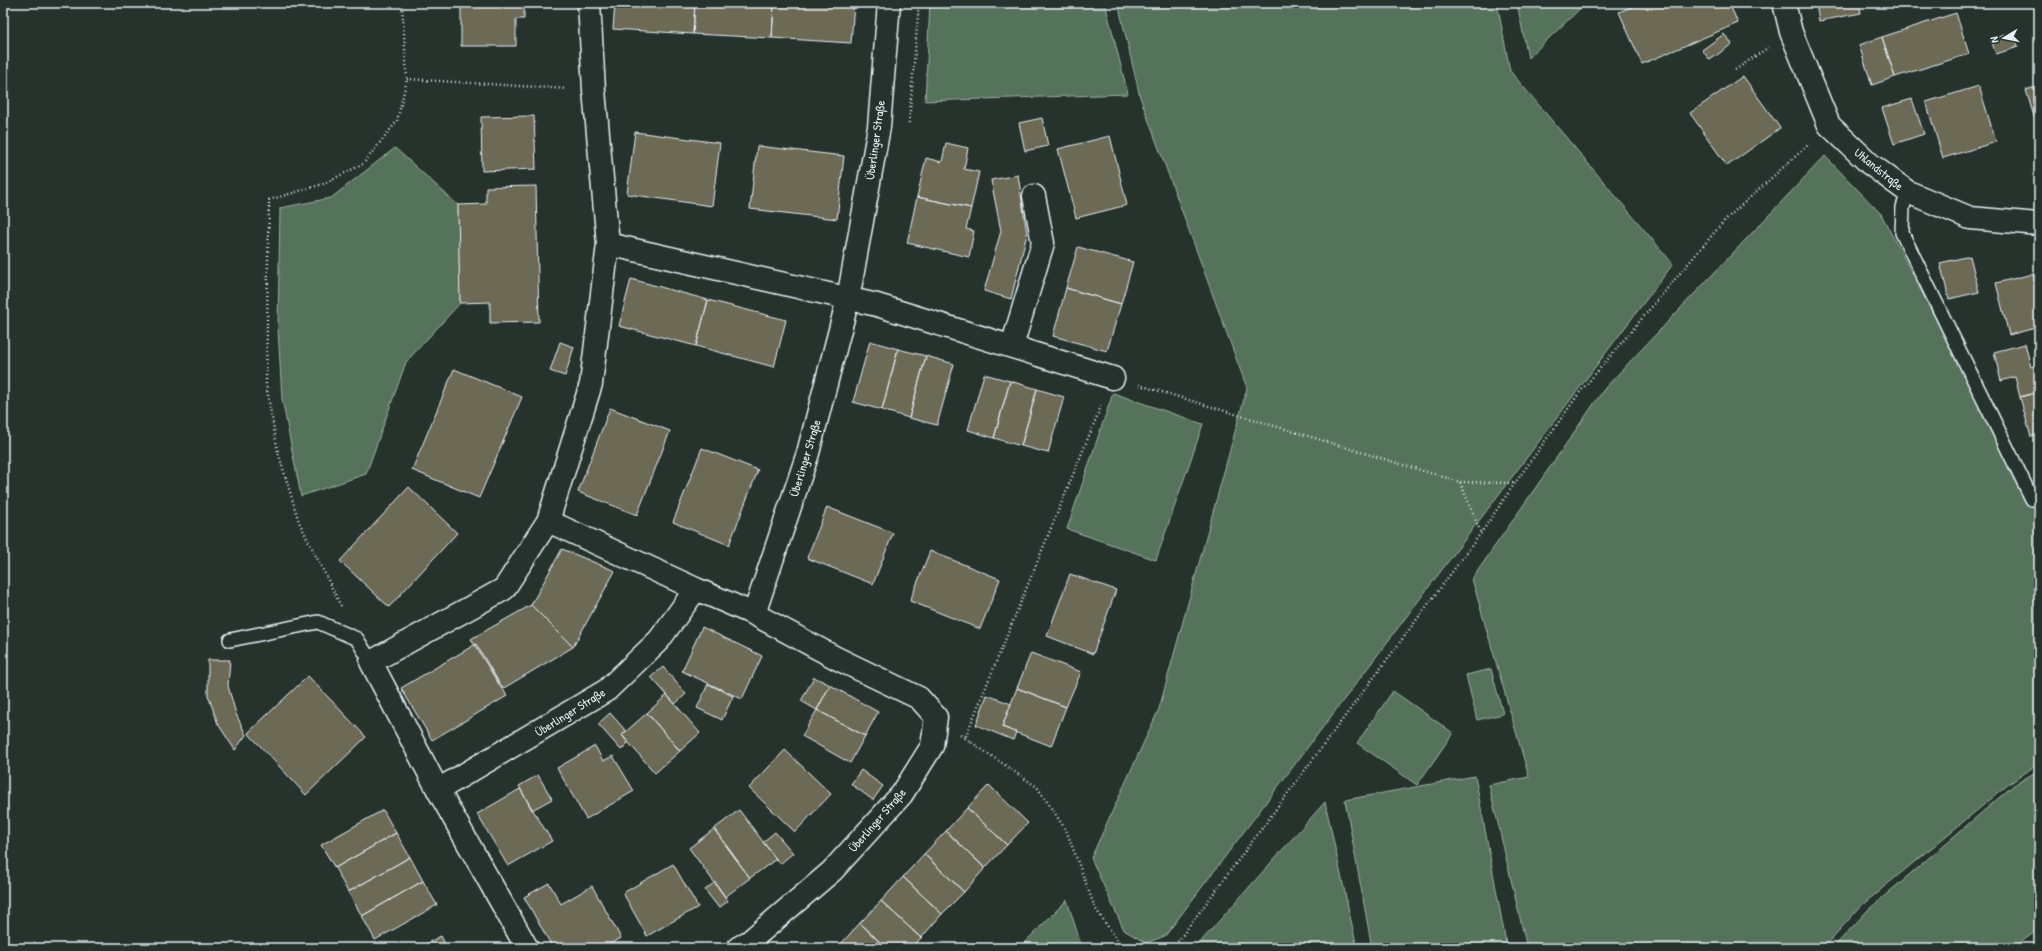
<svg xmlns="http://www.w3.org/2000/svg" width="2042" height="951" viewBox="0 0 2042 951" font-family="'Patrick Hand',sans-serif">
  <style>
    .green { fill: #54725a; stroke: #9eb2a9 }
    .building { fill: #6c6955; stroke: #e8f1f8 }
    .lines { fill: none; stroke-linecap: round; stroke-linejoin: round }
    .service-casing { stroke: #e8f1f8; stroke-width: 16 }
    .minor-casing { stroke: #e8f1f8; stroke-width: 25 }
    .path { stroke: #e8f1f8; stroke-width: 2.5; stroke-dasharray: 1 3; stroke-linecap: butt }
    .service { stroke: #26332d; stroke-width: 13 }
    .minor { stroke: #26332d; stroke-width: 22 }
    .labels { text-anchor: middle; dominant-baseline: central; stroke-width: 3.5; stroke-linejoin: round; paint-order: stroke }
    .street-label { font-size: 12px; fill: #e8f1f8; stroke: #26332d }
  </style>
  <rect width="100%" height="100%" fill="#26332d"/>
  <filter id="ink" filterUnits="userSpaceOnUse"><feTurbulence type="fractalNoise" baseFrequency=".025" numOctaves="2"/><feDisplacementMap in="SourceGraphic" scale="8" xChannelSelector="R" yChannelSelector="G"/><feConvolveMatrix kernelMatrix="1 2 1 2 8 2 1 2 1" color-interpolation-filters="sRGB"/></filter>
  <g filter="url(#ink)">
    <path class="green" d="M930 3H1105L1128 94 925 101Z
      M1118 3H1497L1510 71 1673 264 1165 936 1146 943 1124 930 1091 858 1159 709 1247 388 1140 97Z
      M1517 3H1586L1528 58Z
      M395 148 458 205 460 303 406 362 366 474 301 496 282 399 278 328 280 208 331 198Z
      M1825 156 1881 214 2039 517V763L2009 784 1862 905 1823 948H1527L1489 785 1529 777 1472 579 1605 388Z
      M1113 393 1203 424 1156 560 1067 529Z
      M1491 669 1503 714 1477 720 1466 675Z
      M1393 691 1453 733 1417 785 1357 743Z
      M2039 770V929L2013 948H1833L1868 910 2014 785Z
      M1475 776 1507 948H1372L1345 800Z
      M1325 802 1357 948H1195Z
      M1067 900 1082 948H1019Z"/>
    <path class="building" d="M461 3H524V19H516V46H461Z
      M615 3H695L693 34 613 29Z
      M695 3H774L772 38 693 34Z
      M774 3H854L851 43 772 38Z
      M1640 3H1729L1738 23 1642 64 1619 12Z
      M1816 3H1859L1861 13 1819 21Z
      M1956 13 1969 54 1895 77 1882 37Z
      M2013 32 2018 47 1996 54 1991 40Z
      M1724 34 1732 44 1710 60 1702 50Z
      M1882 37 1895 77 1872 85 1859 45Z
      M1743 76 1780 128 1727 166 1690 113Z
      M1979 86 1996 142 1943 158 1926 102Z
      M2039 86V133L2026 90Z
      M1912 99 1924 134 1894 144 1882 108Z
      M534 116 536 169 482 171 481 117Z
      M1042 118 1048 146 1025 151 1019 123Z
      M635 132 720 143 712 206 627 194Z
      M1110 136 1127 205 1076 218 1058 149Z
      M946 143 968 148 964 169 979 172 971 208 917 197 926 158 942 162Z
      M757 146 844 156 837 219 750 209Z
      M1018 175 1027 234 1011 299 984 291 1001 231 991 180Z
      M536 186 539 322 490 323V302L460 303 458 205 486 204V187Z
      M917 197 971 208 966 229 974 231 969 257 907 243Z
      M1078 247 1133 262 1121 304 1066 288Z
      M1970 256 1979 292 1949 299 1940 263Z
      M2033 274 2039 300V327L2009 335 1996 283Z
      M631 279 708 300 696 346 619 326Z
      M1066 288 1121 304 1107 351 1053 336Z
      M708 300 786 320 774 367 696 346Z
      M870 341 898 349 882 410 853 402Z
      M560 342 574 347 565 376 550 371Z
      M2025 344 2031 367 2039 365V392L2020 397 2015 377 2001 381 1994 352Z
      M898 349 926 356 909 418 882 410Z
      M926 356 954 364 937 425 909 418Z
      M454 369 522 397 479 498 412 470Z
      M984 374 1010 381 994 438 968 430Z
      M1010 381 1037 389 1021 446 994 438Z
      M1037 389 1064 397 1048 453 1021 446Z
      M2039 392V435L2031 437 2020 397Z
      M610 408 670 431 637 515 578 492Z
      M702 448 758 470 729 545 673 522Z
      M409 487 457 533 389 607 340 561Z
      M827 507 893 533 873 584 807 558Z
      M562 549 615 571 573 647 531 605Z
      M930 551 1000 579 980 629 910 601Z
      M1070 574 1116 590 1093 654 1047 636Z
      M531 605 573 647 502 689 471 639Z
      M702 627 762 656 742 699 682 671Z
      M476 644 507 696 432 740 401 688Z
      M1031 653 1081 672 1066 707 1017 688Z
      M208 660H230L228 686 236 714 246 735 235 750 218 724 208 695Z
      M663 667 686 694 675 704 651 677Z
      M308 676 366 737 306 795 248 733Z
      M814 677 830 685 817 710 801 701Z
      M708 684 733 696 722 720 697 708Z
      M830 685 878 712 865 736 817 710Z
      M1017 688 1066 707 1051 746 1002 727Z
      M667 695 700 733 680 751 647 713Z
      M987 695 1011 704 1002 727 1016 732 1013 740 976 725Z
      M817 710 865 736 850 763 802 736Z
      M610 713 626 731 622 735 628 743 621 750 598 724Z
      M647 713 680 751 655 773 622 735Z
      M595 746 603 761 613 756 634 791 586 819 557 768Z
      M785 750 831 794 795 832 749 788Z
      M861 770 883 786 873 800 851 784Z
      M538 775 552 799 532 810 519 786Z
      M989 785 1028 823 1007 845 967 808Z
      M520 789 552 841 508 866 477 814Z
      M967 808 1007 845 985 868 946 831Z
      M383 810 396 833 335 868 321 845Z
      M739 810 776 859 750 878 714 829Z
      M714 829 750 878 725 897 689 848Z
      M946 831 985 868 964 892 924 854Z
      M775 832 793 853 780 864 763 842Z
      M396 833 410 857 348 892 335 868Z
      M924 854 964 892 942 914 903 877Z
      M410 857 423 881 362 916 348 892Z
      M673 864 698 907 647 936 623 893Z
      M903 877 942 914 921 938 881 901Z
      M423 881 437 905 375 940 362 916Z
      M715 882 728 901 719 908 705 890Z
      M549 883 561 904 592 886 621 938 603 948H553L524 897Z
      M881 901 921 938 911 948H886L860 923Z
      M860 923 886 948H840L839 946Z
      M441 936 447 948H418Z"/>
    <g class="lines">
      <defs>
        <path id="service" d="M1908 192 1903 207 1902 233 2032 499
          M230 640 318 622 357 639 371 662"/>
        <path id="minor" d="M1784 3 1791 32 1829 125 1870 164 1908 192 1970 218 2039 224
          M608 244 877 305 1113 378
          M1012 346 1043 243 1034 196
          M548 521 591 384 608 244 594 90 589 3
          M438 790 371 662 504 589 548 521 696 589
          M527 948 438 790 607 690 659 640 696 589 754 614
          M738 948 750 941 832 871 902 794 932 746 936 717 919 698 836 658 754 614 808 453 848 299 879 127 889 3"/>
      </defs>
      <use href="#service" class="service-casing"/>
      <use href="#minor" class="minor-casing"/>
      <path class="path" d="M1735 70 1769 47
        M407 79 566 89
        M909 123 919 3
        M1139 385 1460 482 1481 533
        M1460 482 1515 483
        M341 606 299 522 278 452 266 384 269 200 323 184 363 164 397 121 407 79 402 3
        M960 735 965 738 1102 404
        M965 738 1037 787 1066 830 1095 908 1123 948
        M1173 948 1481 533 1515 483 1580 392 1725 220 1809 144"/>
      <use href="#service" class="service"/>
      <use href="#minor" class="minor"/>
    </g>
  </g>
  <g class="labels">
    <g class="street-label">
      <text transform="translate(875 140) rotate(-82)">Überlinger Straße</text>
      <text transform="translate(1879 169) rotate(39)">Uhlandstraße</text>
      <text transform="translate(805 458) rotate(-73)">Überlinger Straße</text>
      <text transform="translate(570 712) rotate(-32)">Überlinger Straße</text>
      <text transform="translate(877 820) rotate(-49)">Überlinger Straße</text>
    </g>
  </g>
  <rect width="2042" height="951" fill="none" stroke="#26332d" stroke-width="16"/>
  <rect x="8" y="8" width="2026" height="935" fill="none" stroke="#e8f1f8" stroke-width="1.5" filter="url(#ink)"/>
  <g transform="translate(2004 38) rotate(260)" stroke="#26332d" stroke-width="3" paint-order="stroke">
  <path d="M0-3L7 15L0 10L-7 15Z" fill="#e8f1f8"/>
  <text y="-6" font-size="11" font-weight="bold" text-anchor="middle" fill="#e8f1f8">N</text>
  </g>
</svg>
